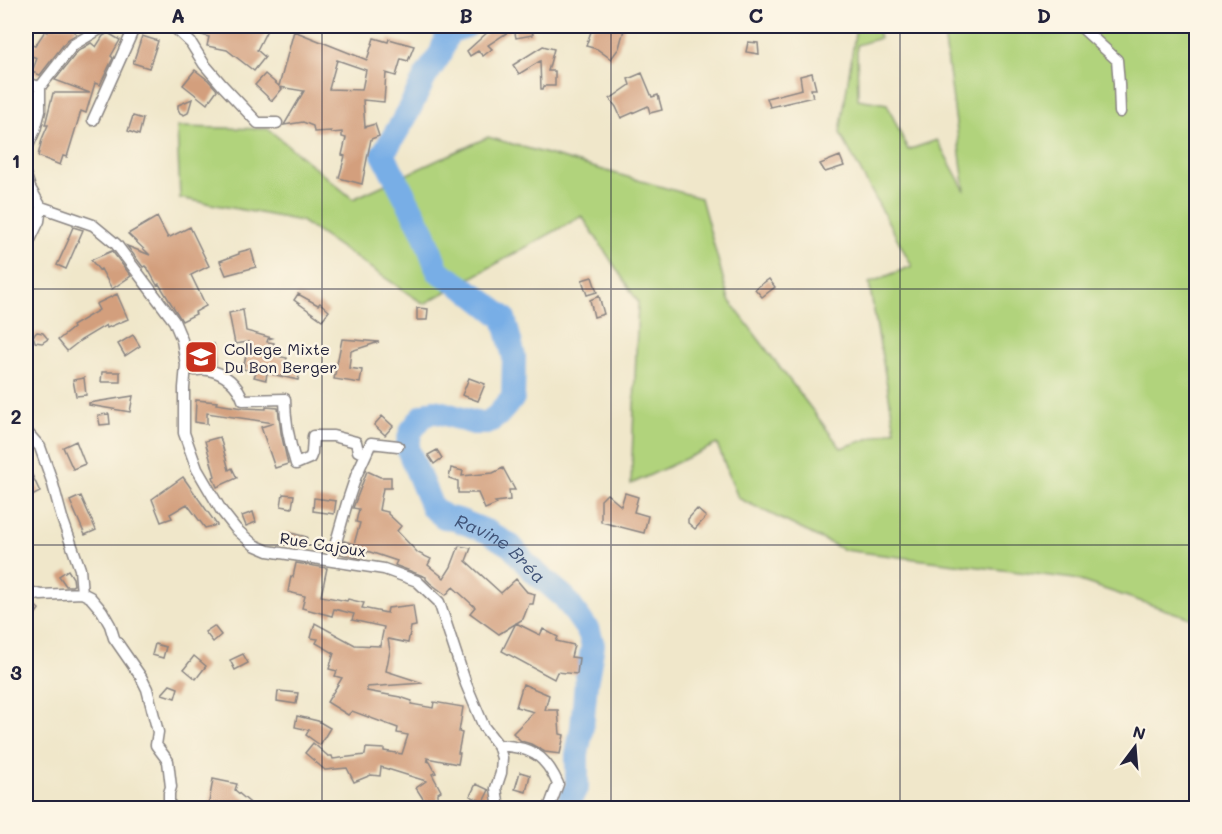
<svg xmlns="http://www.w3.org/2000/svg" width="1222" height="834" viewBox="0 0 1222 834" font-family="Mali,sans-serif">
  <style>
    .green { fill: #b1d37b; stroke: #6a7a5b; stroke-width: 1.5 }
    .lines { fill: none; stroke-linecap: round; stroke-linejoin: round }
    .river { stroke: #78aee6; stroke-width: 24 }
    .building { fill: #d39f7d; fill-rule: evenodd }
    .street-casing { stroke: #898482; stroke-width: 13 }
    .street { stroke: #fff; stroke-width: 10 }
    .grid { fill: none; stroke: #22223b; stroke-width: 1.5; stroke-opacity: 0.55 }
    .labels { text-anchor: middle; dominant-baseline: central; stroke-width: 5; stroke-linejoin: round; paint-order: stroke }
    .poi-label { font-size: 16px; fill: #22223b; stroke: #fcf5e5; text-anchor: start }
    .street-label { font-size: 16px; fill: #22223b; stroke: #fcf5e5 }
    .water-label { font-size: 18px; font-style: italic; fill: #405377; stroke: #fcf5e5 }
    .neatline { fill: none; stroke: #22223b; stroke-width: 2 }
    .grid-label { font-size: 20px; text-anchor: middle; font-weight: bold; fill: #22223b }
  </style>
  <rect width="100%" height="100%" fill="#fcf5e5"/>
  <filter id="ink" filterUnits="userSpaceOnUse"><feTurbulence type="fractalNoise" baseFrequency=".0167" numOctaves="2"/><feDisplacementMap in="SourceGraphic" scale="12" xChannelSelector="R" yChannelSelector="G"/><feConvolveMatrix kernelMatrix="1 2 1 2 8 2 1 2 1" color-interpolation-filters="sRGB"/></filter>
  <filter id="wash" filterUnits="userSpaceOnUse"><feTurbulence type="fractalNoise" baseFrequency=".008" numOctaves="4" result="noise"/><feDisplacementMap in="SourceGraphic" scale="24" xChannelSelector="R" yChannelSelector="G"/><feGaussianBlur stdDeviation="1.35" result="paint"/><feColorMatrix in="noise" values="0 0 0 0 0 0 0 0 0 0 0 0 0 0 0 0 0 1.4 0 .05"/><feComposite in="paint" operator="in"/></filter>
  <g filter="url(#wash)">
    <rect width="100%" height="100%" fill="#f0e7ca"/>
    <path class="green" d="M943 26H1196V620L1074 579 844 550 738 498 717 444 631 484 638 302 582 216 424 304 301 221 180 198 177 127 268 129 353 199 488 137 701 198 729 300 841 448 895 430 869 283 912 266 840 133 856 27H877L880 38 857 45 858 99 887 104 908 150 937 140 965 191Z"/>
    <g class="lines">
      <path class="river" id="s1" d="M467 26 448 32 441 53 425 77 406 116 383 154 424 233 438 271 475 295 504 318 514 357 513 398 497 416 487 423H474L446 414 434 411 423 416 411 431 407 447 432 507 444 517 458 520 488 532 511 546 531 569 564 597 589 632 593 645 586 683 582 727 577 755V786L566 808"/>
    </g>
    <g id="blocks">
      <path class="building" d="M51 26H77L74 32 77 34 67 40 40 75 32 72 37 58 26 54V43L35 46 45 31 47 32Z
        M204 26H269L257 50 265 57 254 71 227 50 207 46 209 37 202 35Z
        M487 26H531L533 35 516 38 514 28 488 45 492 49 483 56 478 51 470 56 467 51 490 30Z
        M593 26H625L619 48 611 59 597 49 586 46Z
        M294 31 367 60 374 38 388 42 389 39 414 46 408 61 401 59 396 76 386 73 384 102 363 100 365 127 375 124 379 136 371 139 362 184 339 178 345 156 342 155 346 138 342 137V132L331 133V131L314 132 313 126 303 122 284 125 304 91 280 87 282 89 272 101 255 85 265 74 279 86ZM337 60 366 70 362 90 329 89Z
        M108 33 120 40 111 56 113 58 100 85 95 83 86 113 81 111 67 157 63 156 60 165 38 156 42 139 48 125H45L53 93H90L55 80 78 51 91 43 96 47 103 36Z
        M142 36 158 41 149 68 133 63Z
        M748 42 758 43 759 54 746 52Z
        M543 46 554 49 548 71H555V86H544L543 89H541L540 61 519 74 513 65Z
        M195 70 208 80 217 90 207 104 183 85Z
        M642 73 652 97 658 95 662 110 650 113 648 106 621 118 616 107 610 99 630 85 628 79Z
        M812 73 816 89H811L813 97 770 107 767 98 802 89 800 76Z
        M192 99 188 113 184 115 180 113 178 109V105Z
        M133 116 143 119 139 135 128 131Z
        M840 156 844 166 825 172 820 164Z
        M157 217 168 238 190 227 209 266 191 275 206 306 195 312 196 314 182 321 159 284 157 285 148 269 145 266 143 267 127 246 150 255 128 234Z
        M73 227 83 230 66 269 57 265 69 239H68Z
        M251 249 256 267 226 275 220 261 239 254V252Z
        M112 251 131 276 112 289 101 269 99 270 91 260Z
        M592 277 597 292 587 295 582 280Z
        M769 279 775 287 762 297 755 289Z
        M117 294 128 319 107 328 106 325 81 340 67 351 58 340 73 328 72 326 99 310 96 304Z
        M298 294 318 305 320 303 329 311 322 320 294 300Z
        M599 296 604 314 594 317 590 300Z
        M417 308 428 309 427 320H417Z
        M243 310 246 331 272 338 268 339 267 342 274 343 272 355 287 358 286 364 301 367 298 380 267 373 266 380 254 377 256 372 243 369 249 342 235 344 229 313Z
        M37 332 43 333 48 339 42 343 35 342 33 336Z
        M133 335 140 346 125 356 118 344Z
        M342 339 379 342 351 351 349 368 362 370 360 383 334 379Z
        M214 344 216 364 198 362 196 345Z
        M102 372H120V382H101Z
        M84 378 86 395 76 396 73 380Z
        M469 378 485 384 478 401 462 395Z
        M133 396 130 412 89 405V403Z
        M196 400 217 402 216 404 243 408 266 409V407L278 408 281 433 288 464 275 468 261 427 274 423 207 413V424L195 422Z
        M109 414 110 424 100 425 98 415Z
        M382 416 393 426 385 435 374 425Z
        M220 437 229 470 232 468 237 478 217 487 213 477 215 476 205 441Z
        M76 441 85 464 73 469 63 447Z
        M437 450 442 458 434 464 428 455Z
        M26 462 40 492 26 499Z
        M451 468 463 471 462 476 493 473 503 468 515 490H509L510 500 495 502 497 504 485 509 478 493H458V481L449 478Z
        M367 471 380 477H391V488H383L379 510 388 512V514L401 526 397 531 418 553 431 559 428 565 444 578 451 567 459 546 471 548 466 561 501 593 516 579 527 592 535 594 533 604H529L523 619 499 634 470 613 475 607 453 587 446 595 430 583 426 579V577L397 566 395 565 397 561 367 551 365 559 340 554 344 541 354 544 360 523 356 522 359 509 353 508Z
        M183 477 188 484 217 525 205 528 187 504 170 514 172 518 161 522 152 499Z
        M625 493 638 497 634 512 648 516 644 533 601 522V500L607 494 621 506Z
        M283 494 294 495 292 508 281 506Z
        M81 496 96 530 85 535 70 501Z
        M314 498 336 501 334 514 313 511Z
        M697 509 706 517 695 529 688 523V519Z
        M253 512 256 522 246 526 242 516Z
        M287 532 307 537 304 548 285 543Z
        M296 563 327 568 321 596 347 601 348 599 364 603 362 608 387 613 388 608 413 605 416 626 411 627 408 643 388 639 390 651 386 671 423 683 367 687V691L400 697 412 701 411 704 433 708 434 702 463 707 459 732 462 733 458 753H460L458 764 427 758 429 761H427L430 762 436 773 432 774 441 791 438 793V808H429L416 788 426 781 381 767 380 776 371 775 354 782 347 768 325 770 305 753 313 743 328 756H332L333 759 365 755 366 748 384 749V751L402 754 408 735 397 733 398 728 352 711 348 715 327 702 342 678 335 676 337 671 329 669 334 653 316 643 318 639 311 638 315 623 355 645 380 646 384 627 352 620 354 614 334 609 332 616 302 608 305 596 288 592 291 576 293 577Z
        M68 570 73 578 74 585 72 586H66L59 576Z
        M31 602 39 609 26 627V610Z
        M516 623 540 635 543 629 558 637 556 641 574 645 571 657 579 658 577 674 557 672 554 679 502 651Z
        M214 626 221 635 213 642 205 632Z
        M155 644 166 647 163 658 152 655Z
        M243 654 248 663 235 670 230 660Z
        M194 656 206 666 196 679 184 669Z
        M523 684 549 695 545 710H558L560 734 564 735 560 754 545 752 531 744 521 741 513 733 534 712 516 707Z
        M170 685 178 688 175 698 162 694Z
        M278 691 298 693 296 704 277 701Z
        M297 716 318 721 330 728 320 745 306 735 309 730 295 727Z
        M520 772 530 775 526 792 515 789Z
        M213 779 237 784 235 790 256 808H208Z
        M476 784 489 790 483 802 470 796Z"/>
    </g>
  </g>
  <g filter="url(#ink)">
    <use href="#blocks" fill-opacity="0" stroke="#898482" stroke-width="1.5"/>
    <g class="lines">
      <defs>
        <path id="street" d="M173 26 191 43 204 64 222 85 258 123H277
          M1080 26 1117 60 1119 84 1120 112
          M26 83 40 87
          M93 120 135 26
          M26 150 35 130 40 111V87L73 45 105 26
          M26 176 30 188 41 207 39 221 26 248
          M41 207 93 225 116 244 174 321 182 340 186 365 184 388V433L197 469 221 510 236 529 254 545 268 551 384 569 417 581 439 602 466 684 484 727 498 745C530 747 545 754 558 784L549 808
          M186 365C199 374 195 368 208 370 225 373 238 385 243 400L285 399C285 422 289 442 296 464L310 458 312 453 313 436H333L356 442 358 451 363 452 368 449
          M26 431 40 447 52 481 62 518 80 569 82 593
          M331 560 347 503 356 476 371 443 398 446
          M26 591 41 595 82 593 90 597 102 611 110 625 114 638 141 677 147 689 158 732 156 745 168 761 171 787 169 793V808
          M498 745 502 758 501 773 496 788 499 808"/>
      </defs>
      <use href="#street" class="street-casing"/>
      <use href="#street" class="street"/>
    </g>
  </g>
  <path class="grid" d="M322 26V808M611 26V808M900 26V808M26 289H1196M26 545H1196"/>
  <defs>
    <symbol id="school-square" viewBox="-11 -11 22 22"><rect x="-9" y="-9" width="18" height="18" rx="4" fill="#c8321e" stroke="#fcf5e5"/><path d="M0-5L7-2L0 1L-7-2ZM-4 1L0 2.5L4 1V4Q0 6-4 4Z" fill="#fff"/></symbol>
  </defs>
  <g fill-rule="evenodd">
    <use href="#school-square" x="182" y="338" width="38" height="38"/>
  </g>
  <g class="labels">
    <g class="poi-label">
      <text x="224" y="348">College Mixte<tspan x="224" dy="18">Du Bon Berger</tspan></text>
    </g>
    <g class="street-label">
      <text transform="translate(323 544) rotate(9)">Rue Cajoux</text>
    </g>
    <g class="water-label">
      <text stroke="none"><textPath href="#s1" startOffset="736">Ravine Bréa</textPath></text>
    </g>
  </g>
  <rect width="1222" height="834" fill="none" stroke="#fcf5e5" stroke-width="66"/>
  <g transform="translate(1135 747) rotate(16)" stroke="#fcf5e5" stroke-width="4.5" paint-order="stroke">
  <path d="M0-4.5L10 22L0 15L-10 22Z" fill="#22223b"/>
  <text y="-9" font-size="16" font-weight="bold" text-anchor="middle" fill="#22223b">N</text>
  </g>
  <rect x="33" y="33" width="1156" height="768" class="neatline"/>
  <g class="grid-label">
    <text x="178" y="23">A</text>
    <text x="466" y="23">B</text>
    <text x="756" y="23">C</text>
    <text x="1044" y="23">D</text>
    <text x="16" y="168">1</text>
    <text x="16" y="424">2</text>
    <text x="16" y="680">3</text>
  </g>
</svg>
